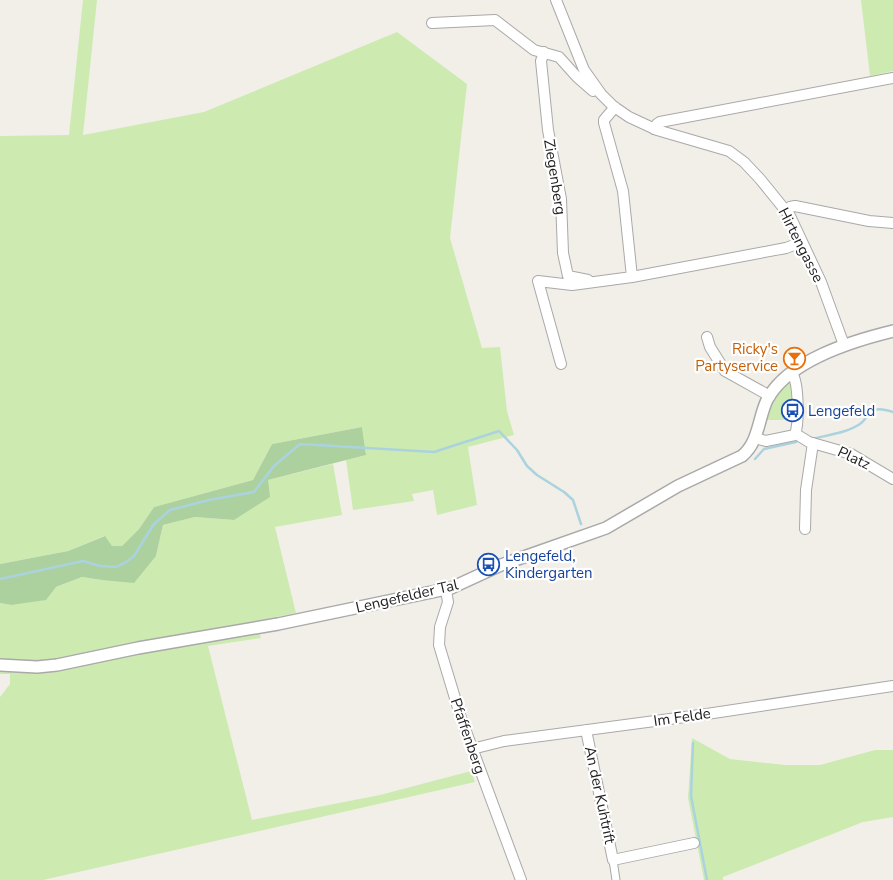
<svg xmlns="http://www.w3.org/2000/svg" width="893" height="880" viewBox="0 0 893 880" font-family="'Nunito Sans',sans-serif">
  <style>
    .grass { fill: #cdebb0 }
    .forest { fill: #add19e }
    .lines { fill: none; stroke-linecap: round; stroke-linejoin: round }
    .stream { stroke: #aad3df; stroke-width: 2.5 }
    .pedestrian-casing { stroke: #a9a9a9; stroke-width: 9 }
    .minor-casing { stroke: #a9a9a9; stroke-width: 12 }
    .tertiary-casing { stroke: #a9a9a9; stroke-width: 14 }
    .pedestrian { stroke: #fff; stroke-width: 7 }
    .minor { stroke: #fff; stroke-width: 10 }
    .tertiary { stroke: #fff; stroke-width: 11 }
    .labels { text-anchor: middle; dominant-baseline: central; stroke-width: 4.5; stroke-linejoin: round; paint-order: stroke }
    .street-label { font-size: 15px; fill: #222; stroke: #fff }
    .food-label { font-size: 15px; fill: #c56008; stroke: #fff; text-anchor: end }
    .transit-label { font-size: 15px; fill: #164399; stroke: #fff; text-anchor: start }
  </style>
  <rect width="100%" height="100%" fill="#f2efe9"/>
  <path class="grass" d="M83 0H97L83 135 204 112 397 32 467 84 450 238 482 348 500 347 507 411 514 435 468 447 477 505 437 515 433 490 412 494 414 501 353 510 346 460 366 455 362 427 272 444 253 480 154 507 139 529 122 546H112L104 536 68 551 0 564V136L69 135Z
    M861 0H893V71L870 76Z
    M791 382 792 420H767C771 405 778 392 791 382Z
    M333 464 342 515 275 527 296 613 256 621 261 638 208 646 252 820 380 795 471 771 475 782 43 880H0V697L10 684V674H0V603L11 605 82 577 102 580 156 556 163 525 195 517 234 520 268 480Z
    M692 738 730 759 785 765H820L875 750H893V817L863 822 723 877V880H704L688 798Z"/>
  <path class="forest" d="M362 427 366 455 268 480 270 497 234 520 195 517 163 525 156 556 134 583 102 580 82 577 56 587 46 600 11 605 0 603V564L68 551 105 536 112 546H122L139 529 154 507 253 480 272 444Z"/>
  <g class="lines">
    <path class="stream" d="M812 439C828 435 846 433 860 424 866 420 868 412 874 410 880 408 887 410 893 412
      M755 459 764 449 796 442
      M0 579 83 561 100 566 116 567 126 562 134 556 154 524 170 510 209 500 254 492 274 466 300 444 434 452 499 431 517 450 527 466 537 475 564 492 573 500 581 524
      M693 743 691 796 707 880"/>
    <defs>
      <path id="pedestrian" d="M613 860 616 880"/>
      <path id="minor" d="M556 0 584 70 601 94 613 106 629 117 657 130 729 151 744 162 760 179 790 216 821 282 844 345
        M432 23 495 20 534 50 559 57 577 77 593 91
        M544 52 541 61 548 130 561 199 563 253 568 276 588 280
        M615 107 604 120V123L623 191 632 277
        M654 129 657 124 660 122 893 78
        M786 210 790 207 795 206 869 221 893 223
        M707 337 710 347 725 371 770 396
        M561 364 538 281 572 285 632 277 786 248 802 242
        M796 434 809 442 851 454 893 479
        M755 438 766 441 795 435C799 423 799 383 792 373
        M805 529 806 490 813 443
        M446 590 448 602 440 627 439 645 461 718 521 880
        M586 730 613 860 694 843
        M472 749 504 741 700 715 893 686"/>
      <path id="tertiary" d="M0 665 37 667 57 665 138 648 278 624 451 588 501 565 606 528 678 486 742 456C759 442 758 419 767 400 788 360 852 341 893 331"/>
    </defs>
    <use href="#pedestrian" class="pedestrian-casing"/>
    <use href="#minor" class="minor-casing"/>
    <use href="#tertiary" class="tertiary-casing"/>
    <use href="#pedestrian" class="pedestrian"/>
    <use href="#minor" class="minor"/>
    <use href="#tertiary" class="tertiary"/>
  </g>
  <defs>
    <symbol id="bar-ring" viewBox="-11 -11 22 22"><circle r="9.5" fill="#fff" stroke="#e8710a" stroke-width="1.5"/><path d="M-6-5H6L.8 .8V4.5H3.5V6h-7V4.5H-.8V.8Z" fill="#e8710a"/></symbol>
    <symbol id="bus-ring" viewBox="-11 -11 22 22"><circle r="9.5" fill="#fff" stroke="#1a4fb4" stroke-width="1.5"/><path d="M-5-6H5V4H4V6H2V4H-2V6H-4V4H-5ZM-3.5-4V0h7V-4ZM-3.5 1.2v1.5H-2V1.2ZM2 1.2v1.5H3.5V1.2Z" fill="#1a4fb4"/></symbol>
  </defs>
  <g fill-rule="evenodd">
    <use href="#bar-ring" x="782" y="346" width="25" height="25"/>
    <use href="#bus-ring" x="780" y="398" width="25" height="25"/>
    <use href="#bus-ring" x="476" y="552" width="25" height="25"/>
  </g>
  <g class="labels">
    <g class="street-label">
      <text transform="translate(555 177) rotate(81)">Ziegenberg</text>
      <text transform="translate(801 245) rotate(63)">Hirtengasse</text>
      <text transform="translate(854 458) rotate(25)">Platz</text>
      <text transform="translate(407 596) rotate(-13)">Lengefelder Tal</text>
      <text transform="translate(682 717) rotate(-8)">Im Felde</text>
      <text transform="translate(468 736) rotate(71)">Pfaffenberg</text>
      <text transform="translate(600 795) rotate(78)">An der Kuhtrift</text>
    </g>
    <g class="food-label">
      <text x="778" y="349">Ricky's<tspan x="778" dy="17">Partyservice</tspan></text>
    </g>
    <g class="transit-label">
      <text x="808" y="411">Lengefeld</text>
      <text x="505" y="556">Lengefeld,<tspan x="505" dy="17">Kindergarten</tspan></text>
    </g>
  </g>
</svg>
